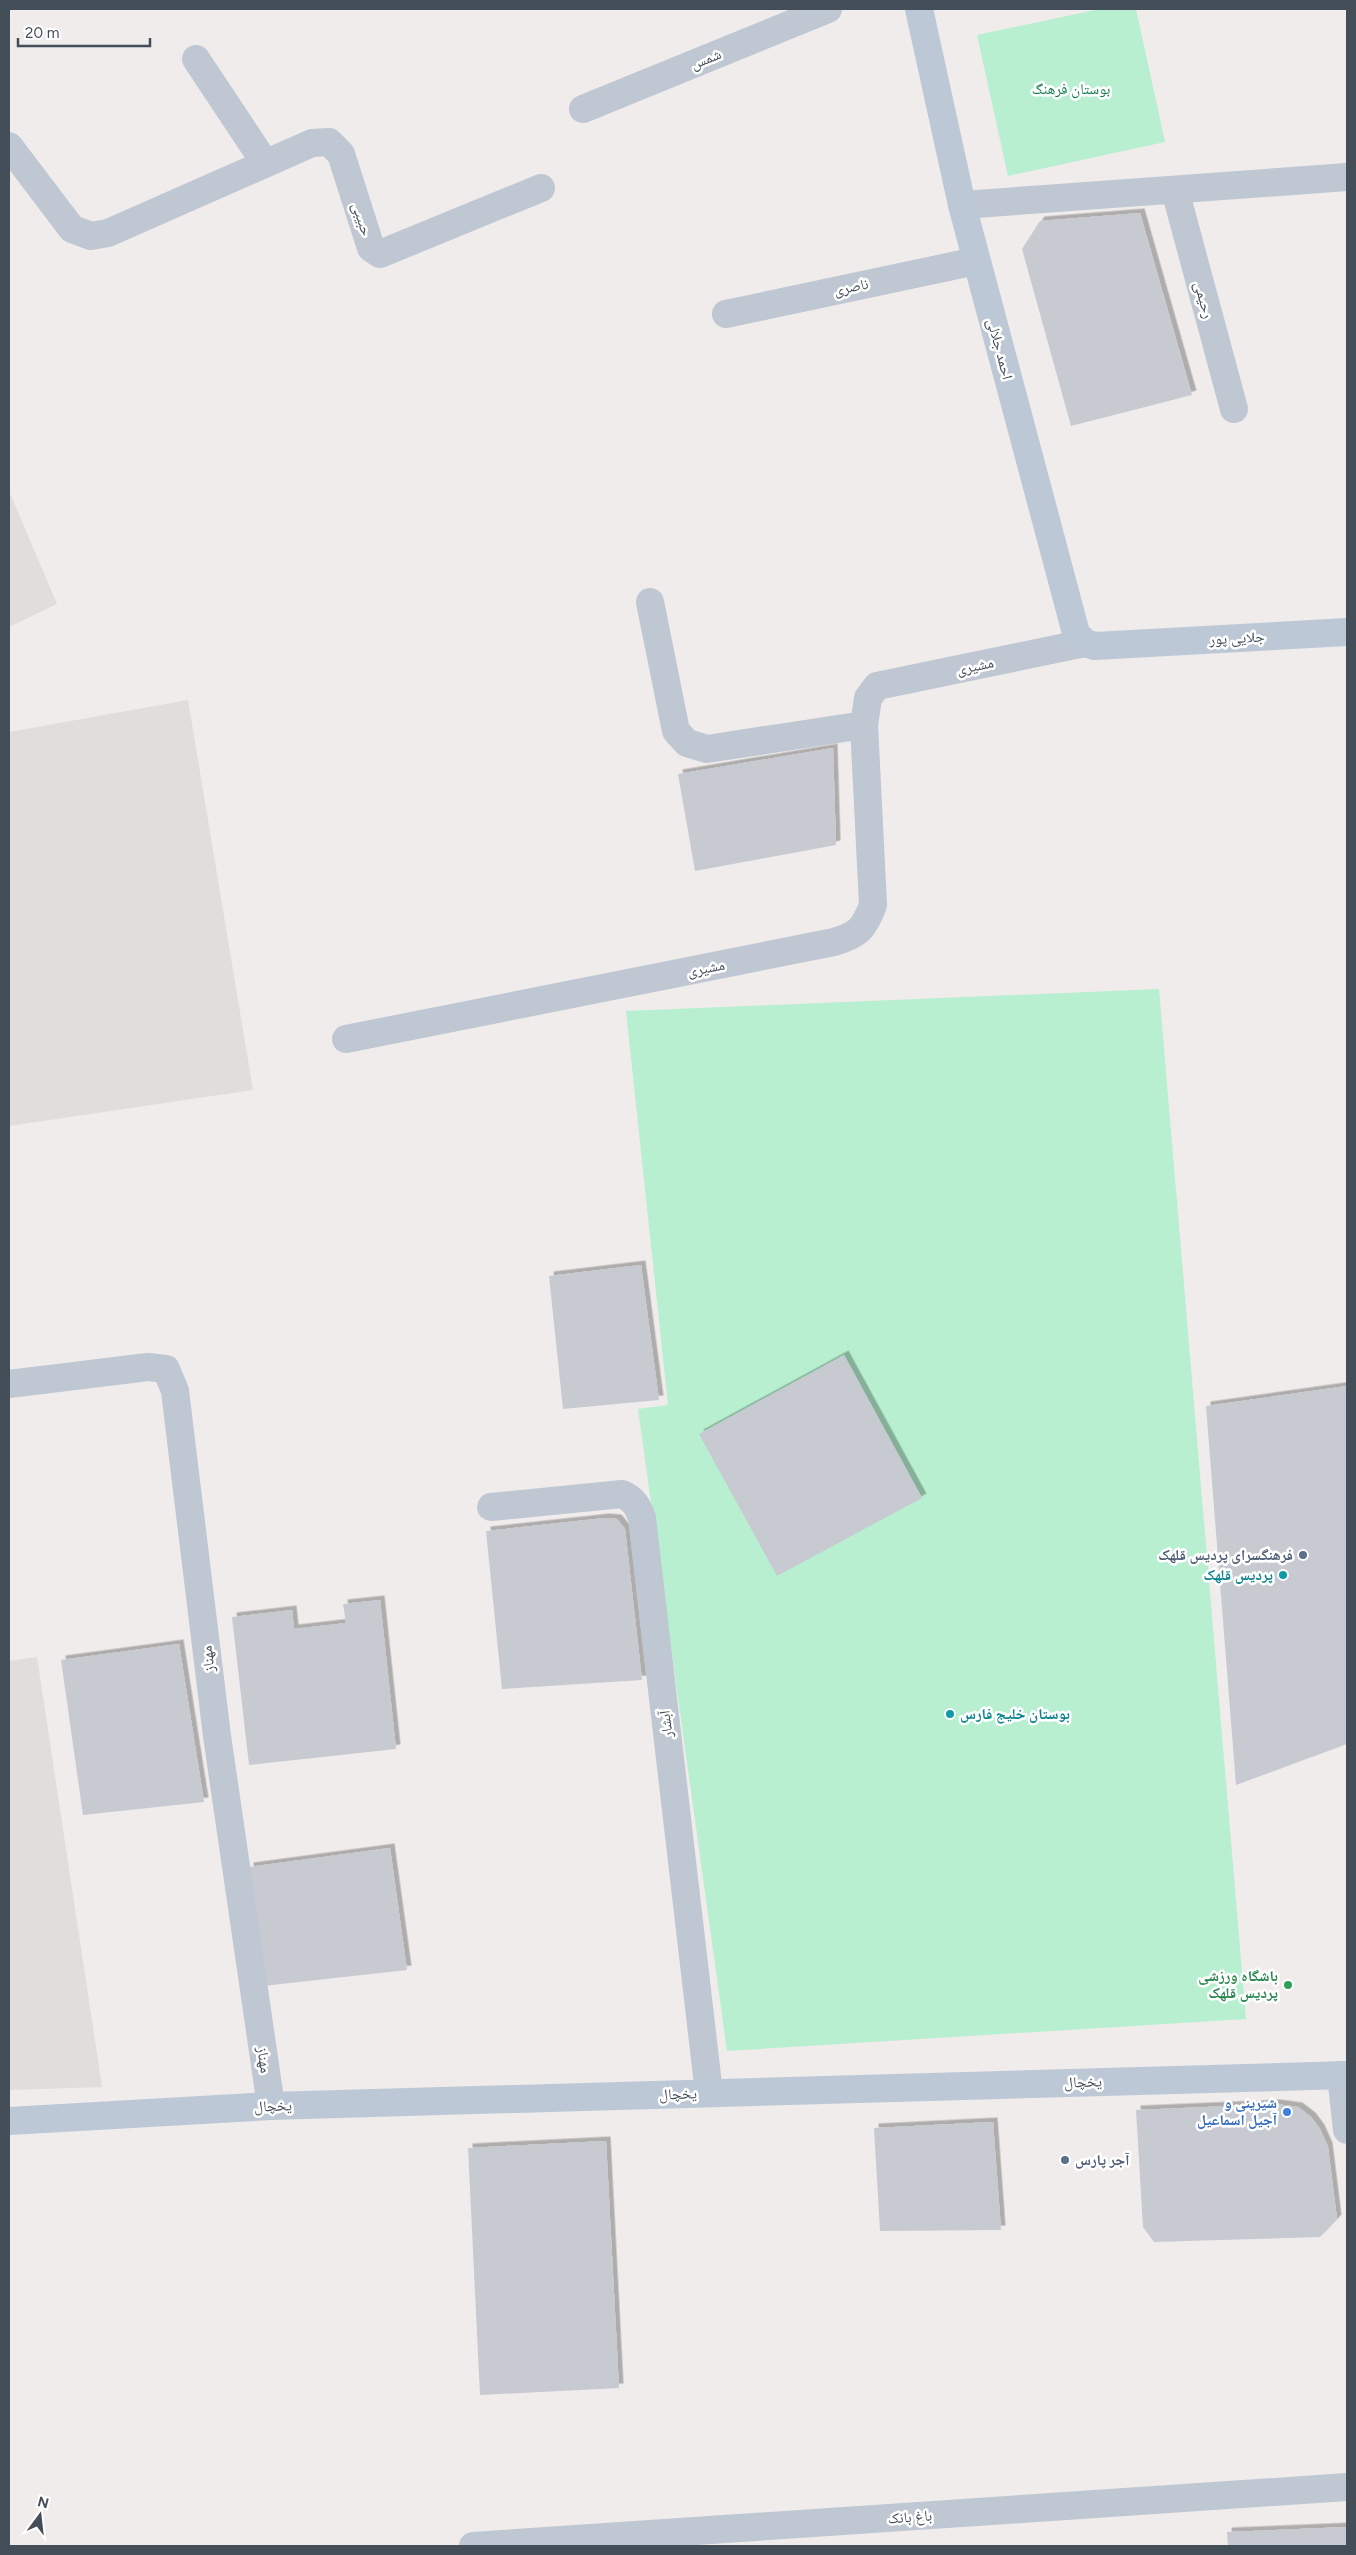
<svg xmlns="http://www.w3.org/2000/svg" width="1356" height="2555" viewBox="0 0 1356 2555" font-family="Figtree,'Noto Naskh Arabic',sans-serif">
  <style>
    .education { fill: #e0dddd }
    .green { fill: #b7efd0 }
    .building { fill: #c8cad2; filter: url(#shadow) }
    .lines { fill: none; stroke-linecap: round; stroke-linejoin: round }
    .street { stroke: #bec7d2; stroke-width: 28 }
    .secondary { stroke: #bdc8d6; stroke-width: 28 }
    .service-dot { fill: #5c6f8a; stroke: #fff; stroke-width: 2 }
    .culture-dot { fill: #0f9aa8; stroke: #fff; stroke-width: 2 }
    .leisure-dot { fill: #2e9e5b; stroke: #fff; stroke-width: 2 }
    .shop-dot { fill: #3f7fe0; stroke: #fff; stroke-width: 2 }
    .labels { text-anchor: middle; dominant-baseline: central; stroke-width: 5; stroke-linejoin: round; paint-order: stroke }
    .street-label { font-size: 15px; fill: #444e59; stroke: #fff }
    .park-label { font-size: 15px; fill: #147b4e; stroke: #fff }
    .service-label { font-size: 15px; font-weight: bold; fill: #4e5e75; stroke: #fff; text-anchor: end }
    .culture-label { font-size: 15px; font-weight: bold; fill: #0d838f; stroke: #fff; text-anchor: end }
    .leisure-label { font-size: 15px; font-weight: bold; fill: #27864d; stroke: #fff; text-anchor: end }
    .shop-label { font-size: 15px; font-weight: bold; fill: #366cbe; stroke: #fff; text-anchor: end }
  </style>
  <defs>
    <filter id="shadow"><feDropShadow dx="4.5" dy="-4.5" stdDeviation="0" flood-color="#0004"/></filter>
  </defs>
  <rect width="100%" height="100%" fill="#efeceb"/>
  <path class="education" d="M9 491 57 604 9 627Z
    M188 700 253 1090 9 1126V732Z
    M37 1657 102 2087 9 2090V1661Z"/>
  <path class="green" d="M1100 9H1136L1165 142 1008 176 977 35Z
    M1159 989 1246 2019 727 2051 638 1409 668 1405 626 1011Z"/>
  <path class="building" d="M1140 213 1192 395 1071 426 1022 249 1040 221Z
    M833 748 836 845 695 871 678 774Z
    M641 1265 659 1400 563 1409 549 1276Z
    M844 1355 922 1498 777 1576 699 1434Z
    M1347 1386V1744L1236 1785 1206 1406Z
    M605 1518 617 1519 625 1529 642 1680 502 1689 486 1531Z
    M380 1600 396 1749 249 1765 232 1617 292 1610 294 1629 346 1623 343 1604Z
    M179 1644 204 1802 83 1815 61 1660Z
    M390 1848 407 1970 263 1986 249 1867Z
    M1276 2104 1298 2107 1311 2117 1320 2129 1328 2147 1337 2219 1320 2237 1154 2242 1143 2227 1136 2110Z
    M993 2122 1001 2230 880 2231 874 2128Z
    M606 2141 619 2388 480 2395 468 2148Z
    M1347 2527V2546H1228L1227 2532Z"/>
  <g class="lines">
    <path class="street" d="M196 59 265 163
      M583 109 828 9
      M9 146 72 229 91 236 108 233 312 143 329 142 341 154 371 248 380 254 541 188
      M1175 190 1234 409
      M962 205 1347 177
      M726 314 976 261
      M650 602 676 731 687 743 707 749 864 725
      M346 1039 834 942C858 935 864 929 873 905L864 725 868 698 877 686 1085 643
      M9 1384 148 1367 166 1369 175 1391 217 1736 271 2106
      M491 1507 622 1494C634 1499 638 1507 642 1518L709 2093
      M1341 2075 1347 2130
      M473 2546 1347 2487"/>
    <path class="secondary" d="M919 9 962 205 1076 633 1085 643 1095 646 1347 632
      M9 2121 271 2106 1347 2075"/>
  </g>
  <g class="service-dot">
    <circle cx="1303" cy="1555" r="5"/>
    <circle cx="1065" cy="2160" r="5"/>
  </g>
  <g class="culture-dot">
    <circle cx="1283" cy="1575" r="5"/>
    <circle cx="950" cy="1714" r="5"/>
  </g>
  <circle class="leisure-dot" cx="1288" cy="1985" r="5"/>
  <circle class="shop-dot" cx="1287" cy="2112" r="5"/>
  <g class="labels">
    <g class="street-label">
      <text transform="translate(706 59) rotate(-22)">شمس</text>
      <text transform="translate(362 219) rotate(72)">حبیبی</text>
      <text transform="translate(851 287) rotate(-12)">ناصری</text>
      <text transform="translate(1204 300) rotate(75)">رحیمی</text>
      <text transform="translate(1000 349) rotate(75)">احمد جلالی</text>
      <text transform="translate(1237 638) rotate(-3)">جلایی پور</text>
      <text transform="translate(975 666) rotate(-12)">مشیری</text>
      <text transform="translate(706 968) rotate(-11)">مشیری</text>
      <text transform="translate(208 1659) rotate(-97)">مهناز</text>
      <text transform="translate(666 1724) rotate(-97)">آبشار</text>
      <text transform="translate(264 2060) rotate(82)">مهناز</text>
      <text transform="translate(1083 2082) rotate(-2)">یخچال</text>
      <text transform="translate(678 2094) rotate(-2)">یخچال</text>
      <text transform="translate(273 2106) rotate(-2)">یخچال</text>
      <text transform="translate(910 2517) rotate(-4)">باغ بانک</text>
    </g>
    <g class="park-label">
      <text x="1071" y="89">بوستان فرهنگ</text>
    </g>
    <g class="service-label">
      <text x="1293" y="1555">فرهنگسرای پردیس قلهک</text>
      <text x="1075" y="2160" text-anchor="start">آجر پارس</text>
    </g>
    <g class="culture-label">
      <text x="1273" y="1575">پردیس قلهک</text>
      <text x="960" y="1714" text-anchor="start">بوستان خلیج فارس</text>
    </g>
    <g class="leisure-label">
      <text x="1278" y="1976">باشگاه ورزشی<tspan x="1278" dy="17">پردیس قلهک</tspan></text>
    </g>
    <g class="shop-label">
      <text x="1277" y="2103">شیرینی و<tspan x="1277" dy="17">آجیل اسماعيل</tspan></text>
    </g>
  </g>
  <rect width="1356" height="2555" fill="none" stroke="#444e59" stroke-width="20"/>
  <g transform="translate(40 2515) rotate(15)" stroke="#ffffff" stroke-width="4" paint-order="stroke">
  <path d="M0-4L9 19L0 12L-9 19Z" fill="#444e59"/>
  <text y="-8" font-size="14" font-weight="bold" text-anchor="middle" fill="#444e59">N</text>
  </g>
  <path d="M18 38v8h132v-8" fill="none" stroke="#444e59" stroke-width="2.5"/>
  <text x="25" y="38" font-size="15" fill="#444e59" stroke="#ffffff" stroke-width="4" paint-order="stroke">20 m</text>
</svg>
